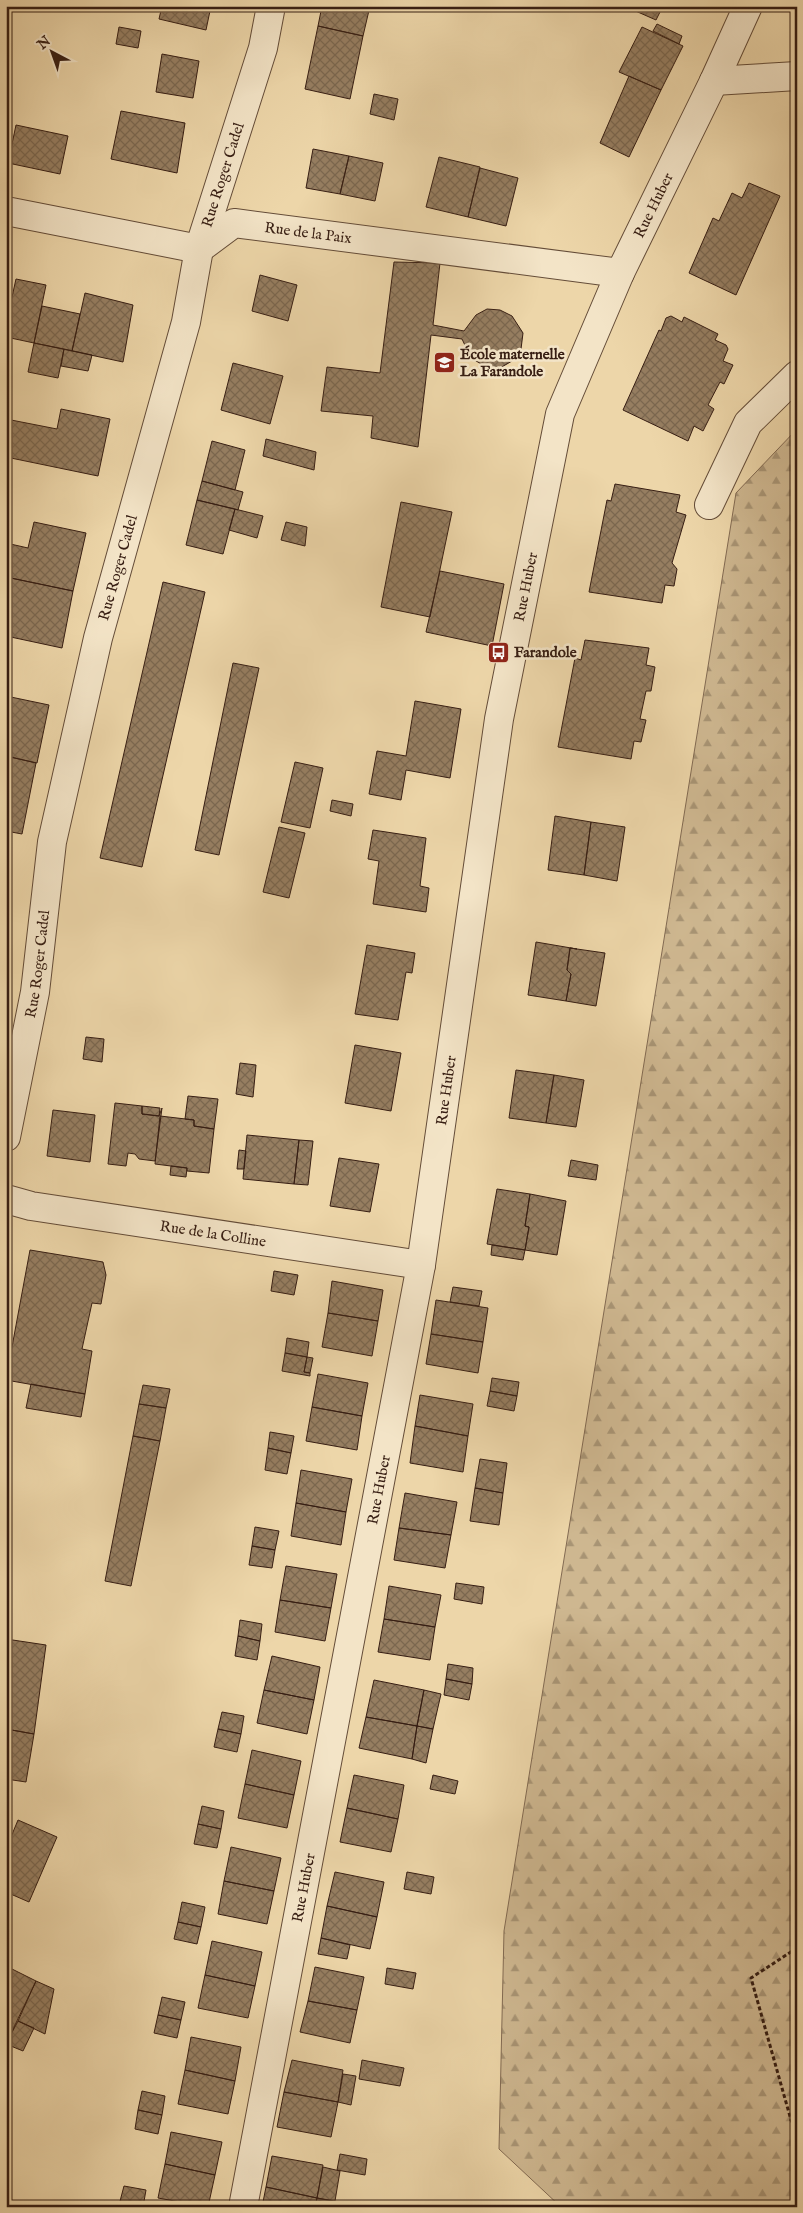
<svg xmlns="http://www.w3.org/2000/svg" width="803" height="2213" viewBox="0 0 803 2213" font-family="'IM FELL English',serif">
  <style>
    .forest { fill: url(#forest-firs); stroke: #826a52 }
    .building { fill: url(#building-cross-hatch); stroke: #371e13 }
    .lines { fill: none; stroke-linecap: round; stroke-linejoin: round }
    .minor-casing { stroke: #644c38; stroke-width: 30 }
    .path { stroke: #371e13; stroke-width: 3; stroke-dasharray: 4 2.5; stroke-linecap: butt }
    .minor { stroke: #f3e4c7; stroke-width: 28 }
    .labels { text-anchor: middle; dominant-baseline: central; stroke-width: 5; stroke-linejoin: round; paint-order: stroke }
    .street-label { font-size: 15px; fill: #371e13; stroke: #f3e4c7 }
    .poi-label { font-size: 15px; font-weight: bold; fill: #371e13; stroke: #f3e4c7; text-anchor: start }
  </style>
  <defs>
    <pattern id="forest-firs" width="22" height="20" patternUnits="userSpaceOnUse" patternTransform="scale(1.25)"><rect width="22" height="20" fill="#ceb790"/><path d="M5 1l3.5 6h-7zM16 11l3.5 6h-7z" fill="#a89474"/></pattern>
    <pattern id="building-cross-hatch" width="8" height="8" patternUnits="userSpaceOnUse" patternTransform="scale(1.25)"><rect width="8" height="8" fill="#967e61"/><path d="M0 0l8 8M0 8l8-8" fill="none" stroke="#7b674f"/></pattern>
  </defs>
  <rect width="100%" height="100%" fill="#edd6a9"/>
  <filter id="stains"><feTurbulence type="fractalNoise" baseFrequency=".004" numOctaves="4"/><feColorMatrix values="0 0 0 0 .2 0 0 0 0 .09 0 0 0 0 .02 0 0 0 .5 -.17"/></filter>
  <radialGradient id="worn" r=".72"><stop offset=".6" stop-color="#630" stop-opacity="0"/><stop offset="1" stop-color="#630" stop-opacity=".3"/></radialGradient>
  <path class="forest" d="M797 429V2207H561L499 2149 504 1931 736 493Z"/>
  <path class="building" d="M162 6H211L206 30 159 19Z
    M322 6H370L363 36 318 26Z
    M632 6H659L662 8 656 20 631 9Z
    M657 24 682 36 679 44 653 31Z
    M318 26 363 36 350 99 305 89Z
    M119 27 141 31 138 48 116 44Z
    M642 27 683 46 661 90 619 72Z
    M162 54 199 61 193 98 156 92Z
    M629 76 661 90 629 157 600 143Z
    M374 94 398 99 394 120 370 114Z
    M121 111 185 123 177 173 111 159Z
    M16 125 68 136 60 174 8 163Z
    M313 149 349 156 340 194 306 188Z
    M349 156 383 163 375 201 340 194Z
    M439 157 480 167 468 217 426 207Z
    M480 168 518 178 506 226 468 217Z
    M749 183 780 196 736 295 689 273 713 218 719 221 732 193 742 198Z
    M394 262 440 263 433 325 464 331 476 315 487 309 500 310 512 316 523 333 521 349 512 361 500 368H488L471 358 462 339 431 335 418 447 371 438 373 416 321 411 327 367 380 373Z
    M260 275 297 285 288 321 252 311Z
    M16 279 46 285 34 343 6 337V324Z
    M85 293 133 305 123 362 72 351Z
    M42 306 80 314 72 351 34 343Z
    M671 316 682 322 684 317 718 334 715 340 726 345 728 349 723 361 733 365 724 384 720 382 708 405 714 409 703 431 694 426 688 441 623 410 659 330 661 331 666 318Z
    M34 343 64 349 58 378 28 372Z
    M64 349 92 355 88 371 61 366Z
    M233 363 283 376 270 424 221 410Z
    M61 409 110 419 98 476 6 457V419L57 429Z
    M266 439 316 452 314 470 263 456Z
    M212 441 245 450 235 490 202 481Z
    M202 481 243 492 238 510 197 500Z
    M615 484 680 495 676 512 686 515 672 563 677 569 674 586 665 585 662 603 589 592 607 500 611 501Z
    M197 500 235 509 223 554 186 545Z
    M401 502 452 512 430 617 381 607Z
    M235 509 263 516 257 538 229 530Z
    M34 522 86 533 73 591 6 577V543L28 548Z
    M286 522 307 527 305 546 281 540Z
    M440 571 504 584 492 646 426 632Z
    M6 577 73 591 62 648 6 636Z
    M163 582 205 592 142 867 100 858Z
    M585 640 649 648 646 665 655 667 651 691H646L640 719 646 720 641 742 634 741 631 759 558 747 575 658 581 660Z
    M233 663 259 668 219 855 195 850Z
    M6 696 49 705 37 763 6 756Z
    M415 701 461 709 450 778 406 770 401 800 369 794 377 751 406 756Z
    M6 756 36 763 22 834 6 831Z
    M295 762 323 768 310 828 281 822Z
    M332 800 353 804 351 816 330 811Z
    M555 816 591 822 584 875 548 870Z
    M591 822 625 827 617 881 584 875Z
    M279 827 305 833 289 898 263 892Z
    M373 830 426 838 420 886 429 888 426 912 373 904 379 861 368 859Z
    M536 942 577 949 570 948 567 970 571 974 566 1001 528 995Z
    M367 945 415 953 412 973 406 972 398 1020 355 1014Z
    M570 948 605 953 596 1006 566 1001 571 974 567 970Z
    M86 1037 104 1039 102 1062 83 1059Z
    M355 1045 401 1053 391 1111 345 1103Z
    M240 1063 256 1065 253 1097 236 1094Z
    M516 1070 554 1075 546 1123 509 1118Z
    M554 1075 584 1080 576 1127 546 1123Z
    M188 1096 218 1099 214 1129 194 1126V1120L185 1119Z
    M115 1103 142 1106V1114L159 1116 162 1108 155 1161 139 1159 135 1154 128 1153 126 1166 108 1164Z
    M142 1106 160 1108 159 1116 142 1114Z
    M53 1110 95 1115 90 1162 47 1156Z
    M160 1116 194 1120V1126L214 1129 209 1173 187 1171V1168L155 1164Z
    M247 1135 299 1140 294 1184 243 1179Z
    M299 1140 313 1141 308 1185 294 1184Z
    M239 1150 246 1151 244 1169H237Z
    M339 1158 379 1164 370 1212 330 1206Z
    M571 1160 598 1165 596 1180 568 1176Z
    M171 1166 187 1168 186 1177 170 1175Z
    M497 1189 530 1194 525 1226 529 1227 525 1250 487 1244Z
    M530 1194 566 1201 557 1255 525 1250 529 1227 525 1226Z
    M492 1245 525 1250 523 1260 491 1255Z
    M30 1250 103 1262 106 1275 101 1304 92 1303 82 1349 92 1351 85 1394 6 1380V1363H9Z
    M274 1271 298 1275 294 1295 271 1291Z
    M332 1281 383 1290 378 1321 328 1313Z
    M453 1287 482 1291 479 1306 450 1302Z
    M436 1300 488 1308 483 1342 431 1334Z
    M328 1313 378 1321 372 1356 322 1347Z
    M431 1334 483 1342 478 1373 426 1364Z
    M287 1338 309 1342 307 1357 285 1353Z
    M285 1353 307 1357 304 1372 310 1373V1376L282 1371Z
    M307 1357 313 1358 310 1373 304 1372Z
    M318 1374 368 1383 362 1416 312 1407Z
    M492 1378 519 1382 517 1396 490 1391Z
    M31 1384 85 1394 81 1417 26 1408Z
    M143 1385 170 1389 166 1408 139 1404Z
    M490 1391 517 1396 514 1411 487 1406Z
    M420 1395 473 1404 468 1436 415 1426Z
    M139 1404 166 1408 160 1441 133 1436Z
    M312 1407 362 1416 357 1450 306 1441Z
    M415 1426 468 1436 463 1472 410 1463Z
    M270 1432 294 1436 291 1453 268 1448Z
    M133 1436 160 1441 131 1586 105 1581Z
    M268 1448 291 1453 287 1474 265 1470Z
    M480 1459 507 1463 503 1493 475 1488Z
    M301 1470 352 1479 346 1512 296 1503Z
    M475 1488 503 1493 499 1525 470 1521Z
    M405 1493 457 1502 451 1535 399 1528Z
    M296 1503 346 1512 341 1545 291 1536Z
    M255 1527 279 1531 275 1550 252 1546Z
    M399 1528 451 1535 445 1568 394 1560Z
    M252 1546 275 1550 272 1568 249 1565Z
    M286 1566 337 1574 331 1608 280 1600Z
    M456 1583 484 1587 482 1604 454 1599Z
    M389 1586 441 1595 435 1627 384 1619Z
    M280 1600 331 1608 325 1641 275 1632Z
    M384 1619 435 1627 430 1660 378 1652Z
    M240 1620 262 1624 260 1641 238 1636Z
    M238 1636 260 1641 257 1660 235 1656Z
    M6 1639 46 1645 34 1734 6 1729Z
    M272 1656 320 1667 314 1700 264 1690Z
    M448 1664 473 1668 472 1684 446 1679Z
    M446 1679 472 1684 469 1700 444 1695Z
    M374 1680 424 1690 417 1726 366 1717Z
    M264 1690 314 1700 307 1734 257 1723Z
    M424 1690 441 1694 433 1729 417 1726Z
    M222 1712 244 1716 241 1734 218 1729Z
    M366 1717 417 1726 412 1759 359 1748Z
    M417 1726 433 1729 426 1763 412 1759Z
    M6 1729 34 1734 26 1782 6 1779Z
    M218 1729 241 1734 237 1752 214 1747Z
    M252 1750 301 1761 294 1795 245 1784Z
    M354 1775 404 1785 398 1819 347 1808Z
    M433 1775 458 1781 455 1794 430 1789Z
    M245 1784 294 1795 287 1828 238 1818Z
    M202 1806 224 1811 221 1829 198 1824Z
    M347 1808 398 1819 391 1852 340 1842Z
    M18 1820 57 1837 29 1902 6 1892V1849Z
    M198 1824 221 1829 217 1848 194 1844Z
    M231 1847 281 1858 274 1891 224 1881Z
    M335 1872 384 1882 377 1917 327 1906Z
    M407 1872 434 1877 431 1894 404 1889Z
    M224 1881 274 1891 267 1924 218 1914Z
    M182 1902 205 1907 201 1927 178 1922Z
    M327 1906 377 1917 370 1949 321 1938Z
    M178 1922 201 1927 197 1944 174 1939Z
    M321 1938 350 1945 347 1959 318 1954Z
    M212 1941 262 1952 255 1986 205 1975Z
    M6 1966 36 1981 6 2044Z
    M315 1967 364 1977 357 2010 308 2001Z
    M387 1968 416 1973 413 1989 385 1984Z
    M205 1975 255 1986 248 2018 198 2008Z
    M36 1981 54 1989 45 2034 18 2021Z
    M162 1997 185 2002 181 2020 158 2015Z
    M308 2001 357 2010 350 2043 300 2032Z
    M158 2015 181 2020 177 2038 154 2033Z
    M18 2021 34 2028 23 2051 6 2044Z
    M191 2037 241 2047 235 2081 185 2070Z
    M292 2060 343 2070 338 2102 284 2092Z
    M362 2060 404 2068 400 2086 359 2079Z
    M185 2070 235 2081 228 2114 178 2104Z
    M343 2074 356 2076 351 2105 338 2102Z
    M142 2091 165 2096 162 2115 138 2110Z
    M284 2092 338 2102 331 2137 277 2127Z
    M138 2110 162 2115 158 2134 135 2129Z
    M171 2132 222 2142 215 2175 165 2164Z
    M340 2154 367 2159 365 2175 337 2170Z
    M272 2156 323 2165 317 2198 266 2187Z
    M165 2164 215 2175 208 2207 158 2198Z
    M323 2167 340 2171 335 2201 317 2198Z
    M124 2186 146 2190 143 2207 119 2205Z
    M266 2187 317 2198 315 2207H262Z
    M317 2198 332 2201 331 2207H315Z"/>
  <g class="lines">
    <defs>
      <g id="minor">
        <path d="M714 81 797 76"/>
        <path id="s1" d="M6 211 199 249 234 223 620 273"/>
        <path d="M709 505 748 423 797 375"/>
        <path id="s2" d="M6 1137 35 992 52 842 98 638 186 322 199 249 263 48 271 6"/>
        <path id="s3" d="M6 1199 31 1206 421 1265"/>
        <path id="s4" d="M243 2207 421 1265 499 719 560 414 620 273 714 81 748 6"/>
      </g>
    </defs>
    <use href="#minor" class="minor-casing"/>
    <path class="path" d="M797 1948 751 1978 791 2120 797 2131"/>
    <use href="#minor" class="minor"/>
  </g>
  <defs>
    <symbol id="school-square" viewBox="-11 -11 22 22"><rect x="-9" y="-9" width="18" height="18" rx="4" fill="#8f2418" stroke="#f3e4c7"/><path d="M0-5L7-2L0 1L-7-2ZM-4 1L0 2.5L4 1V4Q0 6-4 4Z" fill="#fff"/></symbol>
    <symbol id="bus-square" viewBox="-11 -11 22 22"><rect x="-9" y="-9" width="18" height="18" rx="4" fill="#8f2418" stroke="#f3e4c7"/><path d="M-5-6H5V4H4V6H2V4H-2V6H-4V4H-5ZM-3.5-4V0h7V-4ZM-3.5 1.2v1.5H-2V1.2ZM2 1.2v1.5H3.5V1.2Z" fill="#fff"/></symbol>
  </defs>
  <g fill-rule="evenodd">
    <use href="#school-square" x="432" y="350" width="25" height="25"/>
    <use href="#bus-square" x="486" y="640" width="25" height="25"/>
  </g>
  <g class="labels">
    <g class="street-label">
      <text stroke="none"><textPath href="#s2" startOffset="988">Rue Roger Cadel</textPath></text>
      <text stroke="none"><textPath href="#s4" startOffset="2050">Rue Huber</textPath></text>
      <text stroke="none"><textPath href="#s1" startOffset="315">Rue de la Paix</textPath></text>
      <text stroke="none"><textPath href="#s2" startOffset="581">Rue Roger Cadel</textPath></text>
      <text stroke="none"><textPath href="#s4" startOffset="1645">Rue Huber</textPath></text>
      <text stroke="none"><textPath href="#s2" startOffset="176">Rue Roger Cadel</textPath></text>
      <text stroke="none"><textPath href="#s4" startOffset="1135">Rue Huber</textPath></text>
      <text stroke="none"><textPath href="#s3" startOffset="210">Rue de la Colline</textPath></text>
      <text stroke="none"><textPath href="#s4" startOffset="730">Rue Huber</textPath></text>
      <text stroke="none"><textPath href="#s4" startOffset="325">Rue Huber</textPath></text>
    </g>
    <g class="poi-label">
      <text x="460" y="354">École maternelle<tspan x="460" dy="17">La Farandole</tspan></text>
      <text x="514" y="652">Farandole</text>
    </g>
  </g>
  <rect width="803" height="2213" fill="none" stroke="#edd6a9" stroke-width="25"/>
  <rect x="8" y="8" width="788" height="2198" fill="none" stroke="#371e13" stroke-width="2.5"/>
  <rect x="12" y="12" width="778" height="2188" fill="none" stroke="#371e13"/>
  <g transform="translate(52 52) rotate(319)" stroke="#f3e4c7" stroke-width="4" paint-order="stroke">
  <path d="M0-4L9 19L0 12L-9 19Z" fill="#371e13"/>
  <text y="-8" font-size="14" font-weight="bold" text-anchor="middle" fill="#371e13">N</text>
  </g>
  <rect width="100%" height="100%" filter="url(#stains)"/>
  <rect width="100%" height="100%" fill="url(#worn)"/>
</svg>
